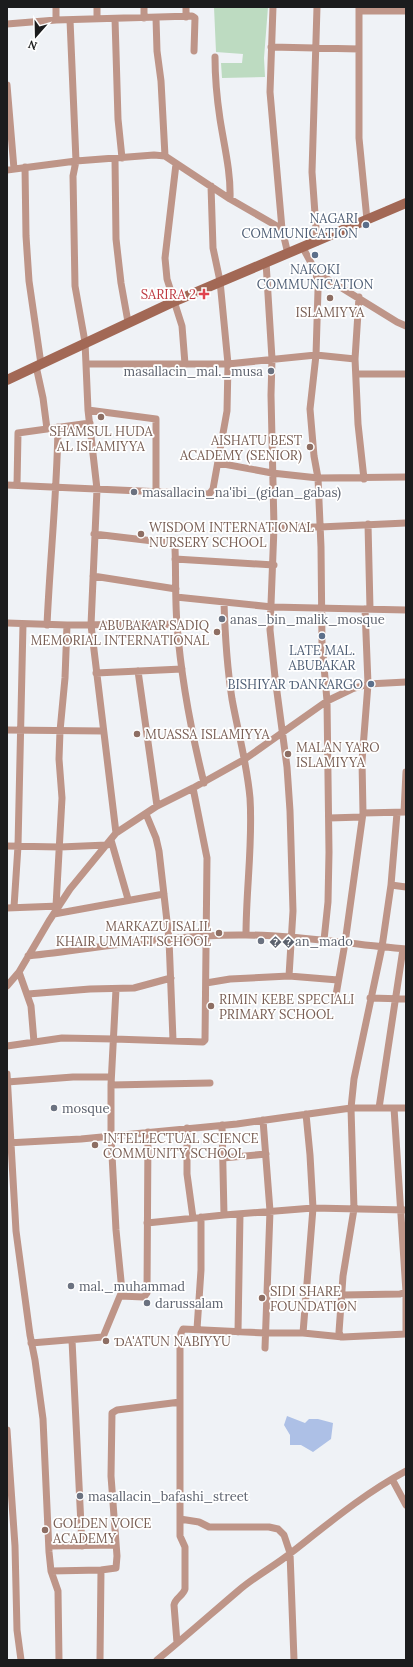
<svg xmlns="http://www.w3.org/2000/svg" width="413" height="1667" viewBox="0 0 413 1667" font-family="Lora,serif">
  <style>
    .green { fill: #bddbc1 }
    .water { fill: #adc0e6 }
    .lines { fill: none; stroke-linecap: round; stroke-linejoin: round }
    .street { stroke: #be9588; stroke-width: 7 }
    .secondary { stroke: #a26855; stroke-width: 10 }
    .service-dot { fill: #5c6f8a; stroke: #fff; stroke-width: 1.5 }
    .health-dot { fill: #e0444e; stroke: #fff; stroke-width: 1.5 }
    .education-dot { fill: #8d6e63; stroke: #fff; stroke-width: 1.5 }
    .worship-dot { fill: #6b7280; stroke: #fff; stroke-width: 1.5 }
    .labels { text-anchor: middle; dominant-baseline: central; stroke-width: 3.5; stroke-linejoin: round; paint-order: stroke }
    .service-label { font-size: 13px; fill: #4e5e75; stroke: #fff; text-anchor: end }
    .health-label { font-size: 13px; fill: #be3a42; stroke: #fff; text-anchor: end }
    .education-label { font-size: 13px; fill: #785e54; stroke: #fff; text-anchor: start }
    .worship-label { font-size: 13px; fill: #5b616d; stroke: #fff; text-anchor: start }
  </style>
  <rect width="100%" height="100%" fill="#eff2f6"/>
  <path class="green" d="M214 7H268L264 58 265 77 222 78 221 63H242L243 54 216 52Z"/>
  <path class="water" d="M287 1416 305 1423 309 1419H318L333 1423 331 1439 313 1452 301 1445H290V1435L284 1425Z"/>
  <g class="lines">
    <path class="street" d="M56 7V20
      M144 7V18
      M273 7 270 92 282 229 288 254
      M317 7 312 172 317 242
      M359 7V138L367 220
      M359 11H406
      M186 17V7
      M156 18 157 51 161 81 165 156
      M97 19V7
      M115 19 118 119 122 158
      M70 20 76 161 73 176 75 286 85 342 88 410 97 489 91 625 116 833
      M7 24 56 20 192 16 195 18 194 51
      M271 47 359 49
      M215 57C215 78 217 99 220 119 224 145 231 172 230 199
      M7 85 14 169
      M115 159 116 239 121 283 128 322
      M176 164 165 258 167 279 182 326 185 364
      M25 167 26 236 29 281 41 364
      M7 170 76 161 154 155 165 156 230 199 282 229
      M303 248 316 272 318 290 316 355 310 409 314 456 318 478 321 547 322 643 327 701 329 852 328 902 324 940
      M266 262 272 359 271 395 274 527 270 630 275 677 287 767 290 811 293 911 289 976
      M316 272 397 322 406 326
      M359 297 355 359 358 424 364 479
      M86 364H228L316 355 355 359
      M36 366 43 398 47 429
      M356 374H406
      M88 410 156 419V492
      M218 463 272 473 318 478 406 477
      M7 485 207 494 210 493 213 489 227 411 228 364 220 281 213 248 211 186
      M17 485 18 433 90 423
      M368 524 370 609
      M274 527H320L406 523
      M94 534 170 543 175 548C176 573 175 599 177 624 181 677 191 731 204 783
      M175 559 274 565
      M93 576 176 589
      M176 597 272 607 406 610
      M224 602C225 635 227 667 232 699 238 732 247 764 250 798 253 843 246 889 246 935
      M7 623 67 625 177 624
      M47 625C50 559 57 493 58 427
      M138 671 157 806
      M96 673 182 669
      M7 730 103 731
      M404 812 406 772
      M363 813 406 812
      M146 814 156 838 159 851 169 939 173 1040
      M329 818 362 817
      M111 840 128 899
      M7 846 60 847 107 845
      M391 885 406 887
      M56 906 62 798 59 759 60 731 65 678 67 625
      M14 907 18 846 23 624
      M7 908 59 906
      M54 914 164 894
      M28 956C100 948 173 934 246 935 299 935 353 945 406 949
      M19 972 31 1006 34 1042
      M206 983 230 979 289 976 338 980
      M7 986 19 972 49 921 70 889 116 833 157 806 193 788 245 759 327 701 352 689 368 684 406 682
      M28 994 90 989 134 988 171 978
      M336 995 345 943 363 813 362 761 368 684 365 609
      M370 998 406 999
      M7 1046 62 1038 114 1039 203 1042 205 1040 207 858 193 788
      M7 1074 16 1231 30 1335 35 1360 43 1419 49 1552 51 1571 58 1591 59 1660
      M7 1082 73 1077H111
      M111 1085 210 1083
      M379 1108 403 949
      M394 1108 406 1292V1334
      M263 1120 270 1211 265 1348
      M222 1125 224 1215
      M187 1128V1174L193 1218
      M7 1143 81 1139 237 1124 351 1108H406
      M223 1158 266 1154
      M147 1223 224 1215 313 1208 406 1210
      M342 1295 400 1294 406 1292
      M120 1296 144 1297 147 1293 148 1132
      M197 1329 201 1270V1217
      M238 1332 240 1214
      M303 1333 313 1208 310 1155 306 1114
      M341 1337 339 1332 343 1276 354 1209 351 1108 354 1079 382 947 391 885 397 813
      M72 1340 82 1546
      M31 1343 103 1337 122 1291 116 1230 111 1136V1085L116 989
      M7 1430 15 1546 17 1630 21 1660
      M392 1479 406 1505
      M180 1519 199 1522 209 1527H269L278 1529 284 1535 290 1553 294 1660
      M49 1546 116 1545
      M51 1571 101 1570 116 1568 117 1556 111 1476 112 1413 117 1410 180 1402
      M177 1643 174 1605C175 1598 183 1596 185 1589V1547L180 1536V1345L181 1333 183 1329 265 1333H303L343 1337 406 1334
      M100 1660 101 1570
      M157 1660C184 1638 211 1614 238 1591 255 1576 275 1566 292 1552 329 1523 365 1493 406 1471"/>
    <path class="secondary" d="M7 380 173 302 406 203"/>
  </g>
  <g class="service-dot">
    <circle cx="366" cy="225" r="4"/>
    <circle cx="315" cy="255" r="4"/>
    <circle cx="322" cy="636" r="4"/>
    <circle cx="371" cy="684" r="4"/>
  </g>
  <path class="health-dot" d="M202 288h4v4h4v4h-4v4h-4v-4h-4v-4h4z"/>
  <g class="education-dot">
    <circle cx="330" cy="298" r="4"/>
    <circle cx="101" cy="417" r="4"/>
    <circle cx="310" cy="447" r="4"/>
    <circle cx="141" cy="534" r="4"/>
    <circle cx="217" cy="632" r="4"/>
    <circle cx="137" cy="734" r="4"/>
    <circle cx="288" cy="754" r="4"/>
    <circle cx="219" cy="933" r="4"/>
    <circle cx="211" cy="1006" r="4"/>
    <circle cx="95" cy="1145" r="4"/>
    <circle cx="262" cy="1298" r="4"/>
    <circle cx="106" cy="1341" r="4"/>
    <circle cx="45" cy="1530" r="4"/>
  </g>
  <g class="worship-dot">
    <circle cx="271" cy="371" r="4"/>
    <circle cx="134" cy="492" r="4"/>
    <circle cx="222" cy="619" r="4"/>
    <circle cx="261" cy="941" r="4"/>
    <circle cx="54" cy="1108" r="4"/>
    <circle cx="71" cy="1286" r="4"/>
    <circle cx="147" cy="1303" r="4"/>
    <circle cx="80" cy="1496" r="4"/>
  </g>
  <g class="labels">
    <g class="service-label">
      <text x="358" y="218">NAGARI<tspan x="358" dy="15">COMMUNICATION</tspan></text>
      <text x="315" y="269" text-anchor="middle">NAKOKI<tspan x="315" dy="15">COMMUNICATION</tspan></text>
      <text x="322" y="650" text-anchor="middle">LATE MAL.<tspan x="322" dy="15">ABUBAKAR</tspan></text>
      <text x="363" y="684">BISHIYAR ƊANKARGO</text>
    </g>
    <g class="health-label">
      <text x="196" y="294">SARIRA 2</text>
    </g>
    <g class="education-label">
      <text x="330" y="312" text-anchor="middle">ISLAMIYYA</text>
      <text x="101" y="431" text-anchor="middle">SHAMSUL HUDA<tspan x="101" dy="15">AL ISLAMIYYA</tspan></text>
      <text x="302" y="440" text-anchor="end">AISHATU BEST<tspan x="302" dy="15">ACADEMY (SENIOR)</tspan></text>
      <text x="149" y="527">WISDOM INTERNATIONAL<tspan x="149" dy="15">NURSERY SCHOOL</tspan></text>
      <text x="209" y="625" text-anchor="end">ABUBAKAR SADIQ<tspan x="209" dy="15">MEMORIAL INTERNATIONAL</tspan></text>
      <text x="145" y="734">MUASSA ISLAMIYYA</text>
      <text x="296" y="747">MALAN YARO<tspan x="296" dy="15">ISLAMIYYA</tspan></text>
      <text x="211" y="926" text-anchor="end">MARKAZU ISALIL<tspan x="211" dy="15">KHAIR UMMATI SCHOOL</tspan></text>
      <text x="219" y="999">RIMIN KEBE SPECIALI<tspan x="219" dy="15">PRIMARY SCHOOL</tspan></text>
      <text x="103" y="1138">INTELLECTUAL SCIENCE<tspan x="103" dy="15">COMMUNITY SCHOOL</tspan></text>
      <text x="270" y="1291">SIDI SHARE<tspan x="270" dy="15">FOUNDATION</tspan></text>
      <text x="114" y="1341">ƊA'ATUN NABIYYU</text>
      <text x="53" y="1523">GOLDEN VOICE<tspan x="53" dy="15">ACADEMY</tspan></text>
    </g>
    <g class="worship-label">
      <text x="263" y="371" text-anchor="end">masallacin_mal._musa</text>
      <text x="142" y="492">masallacin_na'ibi_(gidan_gabas)</text>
      <text x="230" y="619">anas_bin_malik_mosque</text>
      <text x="269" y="941">��an_mado</text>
      <text x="62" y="1108">mosque</text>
      <text x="79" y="1286">mal._muhammad</text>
      <text x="155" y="1303">darussalam</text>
      <text x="88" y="1496">masallacin_bafashi_street</text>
    </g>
  </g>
  <rect width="413" height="1667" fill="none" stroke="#1b1c1d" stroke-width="16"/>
  <g transform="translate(36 36) rotate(200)" stroke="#ffffff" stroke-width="3" paint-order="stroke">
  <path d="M0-3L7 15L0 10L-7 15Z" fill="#1b1c1d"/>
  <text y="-6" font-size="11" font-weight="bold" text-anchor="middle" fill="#1b1c1d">N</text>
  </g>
</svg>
